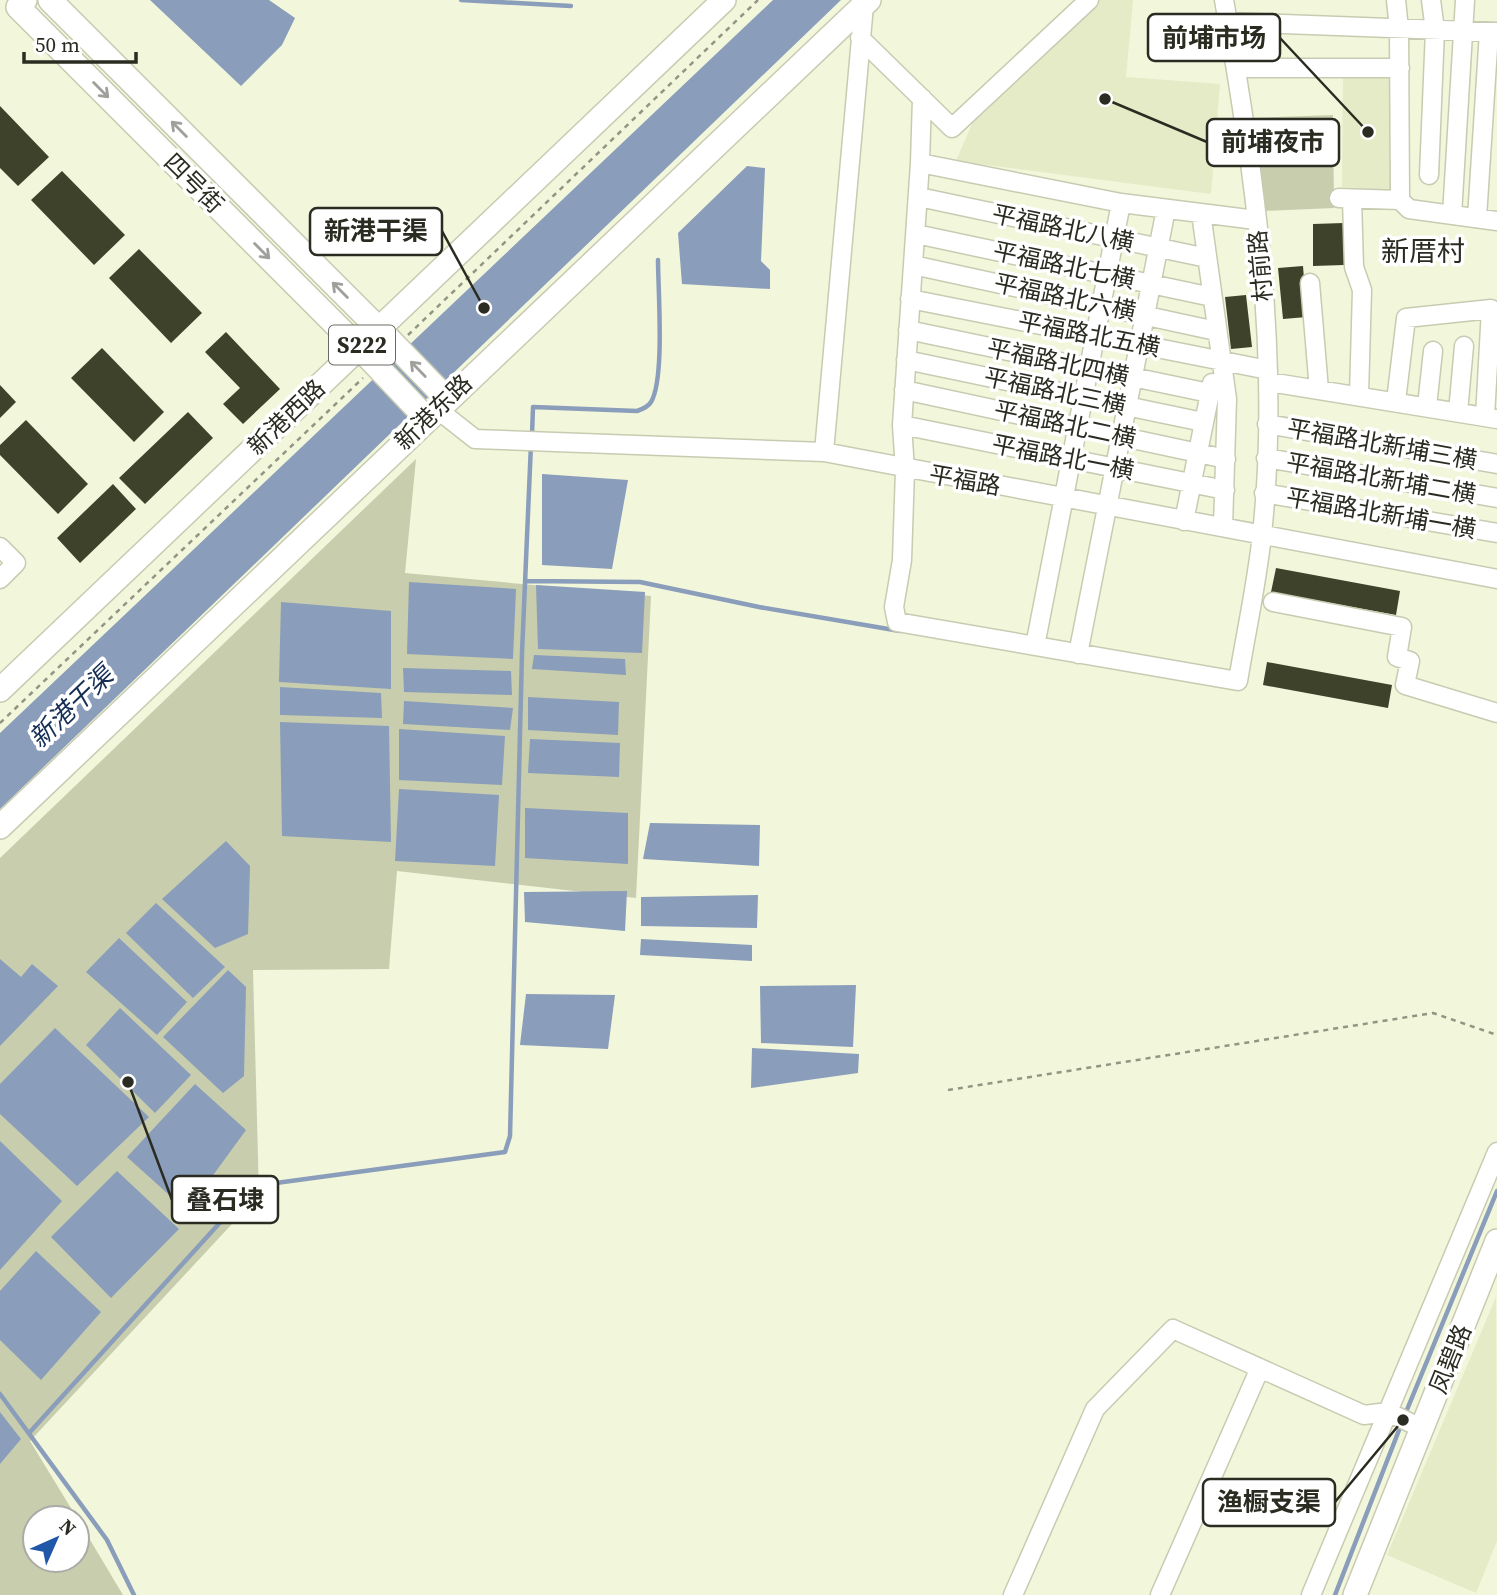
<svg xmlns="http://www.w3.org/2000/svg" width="1497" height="1595" viewBox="0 0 1497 1595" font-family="'Source Serif 4','Noto Sans SC',serif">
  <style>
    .built { fill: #e5eac7 }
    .green { fill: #c8cdad }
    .water { fill: #8a9dba }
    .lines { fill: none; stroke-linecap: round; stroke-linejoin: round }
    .stream { stroke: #8a9dba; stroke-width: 4.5 }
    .building { fill: #3f422b }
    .minor-casing { stroke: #c8cbb1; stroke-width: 21 }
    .major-casing { stroke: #c8cbb1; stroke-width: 26 }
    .path { stroke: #939582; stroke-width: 2.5; stroke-dasharray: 5 5; stroke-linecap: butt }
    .minor { stroke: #fff; stroke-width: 18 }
    .major { stroke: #fff; stroke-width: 23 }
    .major-bridge-casing { stroke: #c8cbb1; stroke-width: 26; stroke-linecap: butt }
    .major-bridge { stroke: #fff; stroke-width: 23 }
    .oneway { stroke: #9fa09b }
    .labels { text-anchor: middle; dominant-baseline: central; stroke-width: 7; stroke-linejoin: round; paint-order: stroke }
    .shield { fill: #fff; stroke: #6a6b64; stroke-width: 2 }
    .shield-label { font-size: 23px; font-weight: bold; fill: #2a2b21 }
    .street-label { font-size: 24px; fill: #2a2b21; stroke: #fff }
    .water-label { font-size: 26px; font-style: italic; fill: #142e55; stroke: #fff }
    .quarter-label { font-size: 28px; fill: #2a2b21; stroke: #fff }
    .leader { fill: none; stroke: #2a2b21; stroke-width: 2.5 }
    .callout-dot { fill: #2a2b21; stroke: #fff; stroke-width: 2.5 }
    .callout { fill: #fff; stroke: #2a2b21; stroke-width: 2.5 }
    .callout-label { font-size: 26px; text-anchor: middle; font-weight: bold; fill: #2a2b21 }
  </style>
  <rect width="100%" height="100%" fill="#f2f6db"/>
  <path class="built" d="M1097 0H1133L1126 77 1220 84 1211 194 956 161 976 115Z
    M1343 75 1394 76V190L1342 187Z
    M1496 1297 1497 1541 1476 1593 1387 1555Z"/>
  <path class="green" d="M1333 115 1334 208 1263 211 1252 118Z
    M416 459 405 573 651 596 636 898 397 871 389 969 253 970 259 1195 30 1441 77 1518H35V1560H77V1518L123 1595H0V858Z"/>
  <path class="water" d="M150 0H269L295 18 282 45 241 86Z
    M773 0H841L0 809V733Z
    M747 166 765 168 761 261 770 270V289L682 284 678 233Z
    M542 474 628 480 612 569 542 565Z
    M409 582 516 589 513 659 407 654Z
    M536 585 645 592 642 653 538 649Z
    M281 602 391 611V689L279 682Z
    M534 655 625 659 626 675 532 669Z
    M403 668 511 671 512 695 404 692Z
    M280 687 381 693 382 718 280 715Z
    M528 697 619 702 618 735 528 730Z
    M404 701 513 708 510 730 403 724Z
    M280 722 389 726 391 842 282 836Z
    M399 729 505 736 502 785 399 780Z
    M530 739 620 743 619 777 528 773Z
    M399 789 499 795 495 866 395 861Z
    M525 808 628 813V864L525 858Z
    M650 823 760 825 759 866 643 859Z
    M226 841 250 866 248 934 215 948 162 899Z
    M627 891 625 931 525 922 524 892Z
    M758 895 757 928 641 926V897Z
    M156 903 225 967 193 998 126 933Z
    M119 938 187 1002 157 1035 86 972Z
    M641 939 752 945V961L640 955Z
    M0 959 21 977 32 964 58 986 0 1046Z
    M228 970 246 987 244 1076 223 1093 163 1037Z
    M856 985 853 1047 761 1043 760 986Z
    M526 994 615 995 608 1049 520 1045Z
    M120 1008 191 1075 155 1113 86 1045Z
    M55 1028 149 1117 77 1186 0 1114V1084Z
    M752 1048 859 1054 858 1073 751 1088Z
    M195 1084 246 1130 187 1211 127 1157Z
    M0 1141 62 1201 0 1270Z
    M117 1171 179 1229 111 1298 51 1237Z
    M36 1251 101 1312 41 1380 0 1340V1291Z
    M0 1412 21 1439 0 1464Z"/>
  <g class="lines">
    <path class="stream" d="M461 0 571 6
      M532 435 533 407 637 411C643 409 648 407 651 402 665 379 658 290 658 260
      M525 581 640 582 759 607 900 631
      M0 1394 107 1540 134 1595
      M1404 1417 1497 1191
      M30 1432 245 1195 276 1183 505 1152 510 1136 522 653 531 444
      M1335 1595 1401 1425"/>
  </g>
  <path class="building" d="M0 106 49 157 18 186 0 168Z
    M62 171 125 235 94 265 31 200Z
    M1344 223V265L1313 266V224Z
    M139 249 202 313 171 343 109 278Z
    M1303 266 1307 317 1283 319 1278 268Z
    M1246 295 1252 347 1231 349 1225 297Z
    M226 332 280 389 243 424 223 404 240 388 205 352Z
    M102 348 164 412 134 442 71 378Z
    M0 385 16 402 0 418Z
    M188 412 213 438 145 504 119 478Z
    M26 420 88 484 58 514 0 455V445Z
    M113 484 136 509 80 563 57 538Z
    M1276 568 1400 591 1396 615 1271 592Z
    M1267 662 1392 685 1388 708 1263 685Z"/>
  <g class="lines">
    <defs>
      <path id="minor" d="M1228 22 1497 32
        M860 38 952 128 1089 0
        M1236 68H1400
        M922 98 920 163 1121 203
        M920 163 902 425 905 470 902 560 894 607 897 622 1238 681C1246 632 1257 583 1262 534 1281 357 1255 174 1224 0
        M1429 175 1435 30 1431 0
        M919 197 1207 258
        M1339 198 1400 200 1399 29 1396 0
        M1352 199 1354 267 1362 290 1359 395
        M1400 200 1409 209 1497 221
        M1201 213 1227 399 1223 527
        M1452 215 1465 0
        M1477 218 1489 32
        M916 234 1212 297
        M913 265 1216 331
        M1310 283 1319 390
        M910 299 1268 370
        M908 330 1209 393
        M906 360 1203 422
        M1269 382 1497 419
        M904 390 1226 459
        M1396 401 1406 318 1491 309 1485 417
        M1427 406 1433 351
        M437 409 475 439 824 452 1497 579
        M1458 412 1464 346
        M1267 424 1497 464
        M902 425 1225 490
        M824 452 864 5
        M1266 458 1497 498
        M1264 493 1497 533
        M1184 521 1212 383
        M0 547 16 563 0 579
        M1273 602 1402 627 1397 657 1410 661 1405 685 1497 713
        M1035 646 1121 203 1256 220
        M1078 654 1166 209
        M1013 1595 1095 1409 1173 1329 1364 1415 1388 1412 1423 1429
        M1160 1595 1260 1368
        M1311 1595 1497 1152"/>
      <path id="major" d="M25 0 18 7 368 357
        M50 0 388 338
        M0 690 724 0
        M0 827 869 0
        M1355 1595 1497 1241"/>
    </defs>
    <use href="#minor" class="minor-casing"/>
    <use href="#major" class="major-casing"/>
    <path class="path" d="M408 335 758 0
      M0 723 363 378
      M948 1090 1433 1013 1497 1035"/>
    <use href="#minor" class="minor"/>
    <use href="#major" class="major"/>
    <defs>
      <path id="major-bridge" d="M388 338 447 399
        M369 358 427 419"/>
    </defs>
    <use href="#major-bridge" class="major-bridge-casing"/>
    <use href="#major-bridge" class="major-bridge"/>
  </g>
  <defs><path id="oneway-shaft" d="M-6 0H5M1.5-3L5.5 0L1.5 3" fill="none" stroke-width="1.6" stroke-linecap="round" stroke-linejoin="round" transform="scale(1.75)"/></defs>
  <g class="oneway">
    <use href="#oneway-shaft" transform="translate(101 90) rotate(45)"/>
    <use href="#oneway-shaft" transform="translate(179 129) rotate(-135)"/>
    <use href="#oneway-shaft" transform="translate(262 251) rotate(45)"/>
    <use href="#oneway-shaft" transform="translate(340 290) rotate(-135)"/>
    <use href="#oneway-shaft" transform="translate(418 369) rotate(-134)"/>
  </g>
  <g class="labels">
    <rect class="shield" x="329" y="325.5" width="66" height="39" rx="5"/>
    <g class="shield-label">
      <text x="362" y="345">S222</text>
    </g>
    <g class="street-label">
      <text transform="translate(194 183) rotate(45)">四号街</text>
      <text transform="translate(1063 228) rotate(12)">平福路北八横</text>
      <text transform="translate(1064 265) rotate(12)">平福路北七横</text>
      <text transform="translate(1260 266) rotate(-95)">村前路</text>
      <text transform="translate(1065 297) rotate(12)">平福路北六横</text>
      <text transform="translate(1089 334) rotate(11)">平福路北五横</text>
      <text transform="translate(1058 362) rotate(12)">平福路北四横</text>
      <text transform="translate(1055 391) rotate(12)">平福路北三横</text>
      <text transform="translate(433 412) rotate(-44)">新港东路</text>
      <text transform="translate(286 417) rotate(-44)">新港西路</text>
      <text transform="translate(1065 424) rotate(12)">平福路北二横</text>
      <text transform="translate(1382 444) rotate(10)">平福路北新埔三横</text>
      <text transform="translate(1063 457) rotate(11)">平福路北一横</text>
      <text transform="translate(1381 478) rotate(10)">平福路北新埔二横</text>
      <text transform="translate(965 480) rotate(10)">平福路</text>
      <text transform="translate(1381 513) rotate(10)">平福路北新埔一横</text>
      <text transform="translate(1450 1359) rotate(-68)">凤碧路</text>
    </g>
    <g class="water-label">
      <text transform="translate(71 707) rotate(-44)">新港干渠</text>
    </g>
    <g class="quarter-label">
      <text x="1423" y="251">新厝村</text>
    </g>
  </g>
  <path class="leader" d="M1368 132L1280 38M1105 99L1207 142M484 308L442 231M128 1082L172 1200M1403 1420L1335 1502"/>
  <g class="callout-dot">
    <circle cx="1368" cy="132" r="7"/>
    <circle cx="1105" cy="99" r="7"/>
    <circle cx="484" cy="308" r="7"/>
    <circle cx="128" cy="1082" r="7"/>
    <circle cx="1403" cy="1420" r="7"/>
  </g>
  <g class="callout">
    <rect x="1148" y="14" width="132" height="47" rx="7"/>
    <rect x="1207" y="119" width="132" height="47" rx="7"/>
    <rect x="310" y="208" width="132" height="47" rx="7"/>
    <rect x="172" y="1176" width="106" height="47" rx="7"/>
    <rect x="1203" y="1479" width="132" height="47" rx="7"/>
  </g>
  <g class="callout-label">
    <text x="1214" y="47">前埔市场</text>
    <text x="1273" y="151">前埔夜市</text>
    <text x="376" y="240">新港干渠</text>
    <text x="225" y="1209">叠石埭</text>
    <text x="1269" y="1511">渔橱支渠</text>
  </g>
  <g transform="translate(56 1539) rotate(45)"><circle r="33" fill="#ffffff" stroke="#aaaaa6" stroke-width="2"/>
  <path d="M0-5L12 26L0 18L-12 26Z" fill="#1f58a9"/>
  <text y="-10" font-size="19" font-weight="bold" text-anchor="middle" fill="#2a2b21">N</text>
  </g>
  <path d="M24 52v10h112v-10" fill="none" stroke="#2a2b21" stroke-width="3.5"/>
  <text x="35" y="52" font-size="21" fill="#2a2b21" stroke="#ffffff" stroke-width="5" paint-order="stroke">50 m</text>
</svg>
